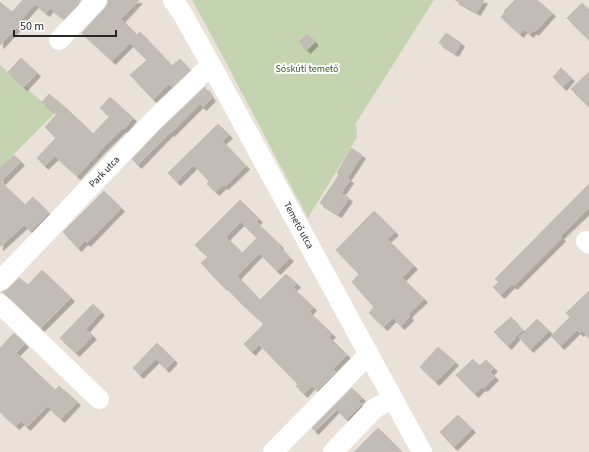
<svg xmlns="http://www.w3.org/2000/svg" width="589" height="452" viewBox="0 0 589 452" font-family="'Source Sans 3',sans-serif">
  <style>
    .cemetery { fill: #c4d4b0 }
    .building { fill: #c2bcb6; stroke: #c5beb3; fill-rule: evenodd; filter: url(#shadow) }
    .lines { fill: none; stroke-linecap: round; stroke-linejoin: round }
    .minor { stroke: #fff; stroke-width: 20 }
    .labels { text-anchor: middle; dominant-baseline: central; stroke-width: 4; stroke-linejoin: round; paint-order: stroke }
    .park-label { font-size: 10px; fill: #2d6319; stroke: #fff }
    .street-label { font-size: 10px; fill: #272727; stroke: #fff }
  </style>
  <defs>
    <filter id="shadow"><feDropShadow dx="3.5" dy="3.5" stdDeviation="0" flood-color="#0004"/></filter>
  </defs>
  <rect width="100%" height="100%" fill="#eae2d9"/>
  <path class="cemetery" d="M192 0H434L356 123 357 137 308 218C269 145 232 72 192 0Z
    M0 65 55 113 0 168Z"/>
  <path class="building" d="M23 0H81L64 19 50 8 46 13 35 4 20 21 22 22 0 45V2L12 12Z
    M108 0H139L121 19 137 35 140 32 172 66 180 59 190 70 172 87 169 84 153 99 130 75 147 60 130 43 112 61 82 33 105 8 108 3Z
    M455 0H484L477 12Z
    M515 0H537L552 13 535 32 533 30 530 34 524 29 520 34 501 17 505 12 504 11Z
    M582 3 589 10V40L567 18Z
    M446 33 461 43 455 53 439 43Z
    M307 34 315 42 307 50 299 42Z
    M21 58 37 73 24 87 8 72Z
    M561 68 571 78 563 87 553 77Z
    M589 72V107L571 89Z
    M205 87 212 98 203 107 200 104 171 133 170 132 138 165 132 159 162 128Z
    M49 94 67 109 93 134 110 116 100 108 110 97 133 118 124 129 123 128 99 152 77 176 55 156 45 166 37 158 56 138 45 127 57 114 42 102Z
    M218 124 229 135 222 141 246 166 225 186 223 185 216 192 207 184 209 181 194 165 177 182 168 173Z
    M351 148 362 155 347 178 350 180 341 193 349 198 338 214 320 203 339 175 337 173Z
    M14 155 21 162 1 182 25 205 33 197 49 213 31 231 24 225 0 247V168Z
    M589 184V208L560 236 562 238 514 286 512 284 501 295 493 287 499 282 495 279Z
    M104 191 121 208 87 243 85 241 78 248 63 232Z
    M240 200 259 219 256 222 280 245 279 246 290 258 277 271 259 253 237 276 260 300 286 274 297 284 293 288 313 307 309 312 332 334 329 337 347 355 333 369 336 372 317 391 312 385 304 394 296 386 298 384 259 344 252 352 244 344 264 324 239 301 225 286 224 287 201 263 208 257 195 245ZM241 222 257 238 242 253 226 237Z
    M374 211 395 232 387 239 414 266 402 278 424 299 408 314 410 317 401 326 393 318 384 327 369 313 374 307 352 282 359 274 336 250Z
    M42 270 71 298 41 328 8 296 2 292 8 289 19 278 28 285Z
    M589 291V338L582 331 580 333 577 330 561 346 551 336 570 317 566 313Z
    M93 304 101 312 86 329 93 336 76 353 60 338 91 306H92Z
    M511 317 522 330 508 346 494 332Z
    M537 319 549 331 530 349 519 337Z
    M14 333 25 344 16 353 55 390 59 386 63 390V389L77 402 61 419 47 406 27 427 21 421 16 426 0 412V348Z
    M157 343 174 360 166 369 156 359 140 375 133 368Z
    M438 347 455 362 436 382 420 367Z
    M473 359 479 366 486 360 494 368 490 372 495 377 484 388 482 387 475 394 456 375Z
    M352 388 362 398 358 401 361 405 346 419 336 409 315 431 312 428Z
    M458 415 472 429 454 447 440 432Z
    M378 428 402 452H354Z"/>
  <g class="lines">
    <g class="minor">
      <path id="s1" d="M173 0 182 13 211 65 422 452"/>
      <path d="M59 40 97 0"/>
      <path d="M586 241 589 244"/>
      <path id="s2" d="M0 281 154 120 211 65"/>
      <path d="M0 304 99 399"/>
      <path d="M273 452 369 354"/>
      <path d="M333 452 375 408 393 399"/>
    </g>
  </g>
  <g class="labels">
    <g class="park-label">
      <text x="307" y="69">Sóskúti temető</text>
    </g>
    <g class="street-label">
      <text stroke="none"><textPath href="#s2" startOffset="151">Park utca</textPath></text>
      <text stroke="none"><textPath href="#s1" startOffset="258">Temető utca</textPath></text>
    </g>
  </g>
  <path d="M14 30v6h102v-6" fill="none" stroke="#272727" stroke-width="2"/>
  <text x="20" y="30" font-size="12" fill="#272727" stroke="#ffffff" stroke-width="3" paint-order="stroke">50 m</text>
</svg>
